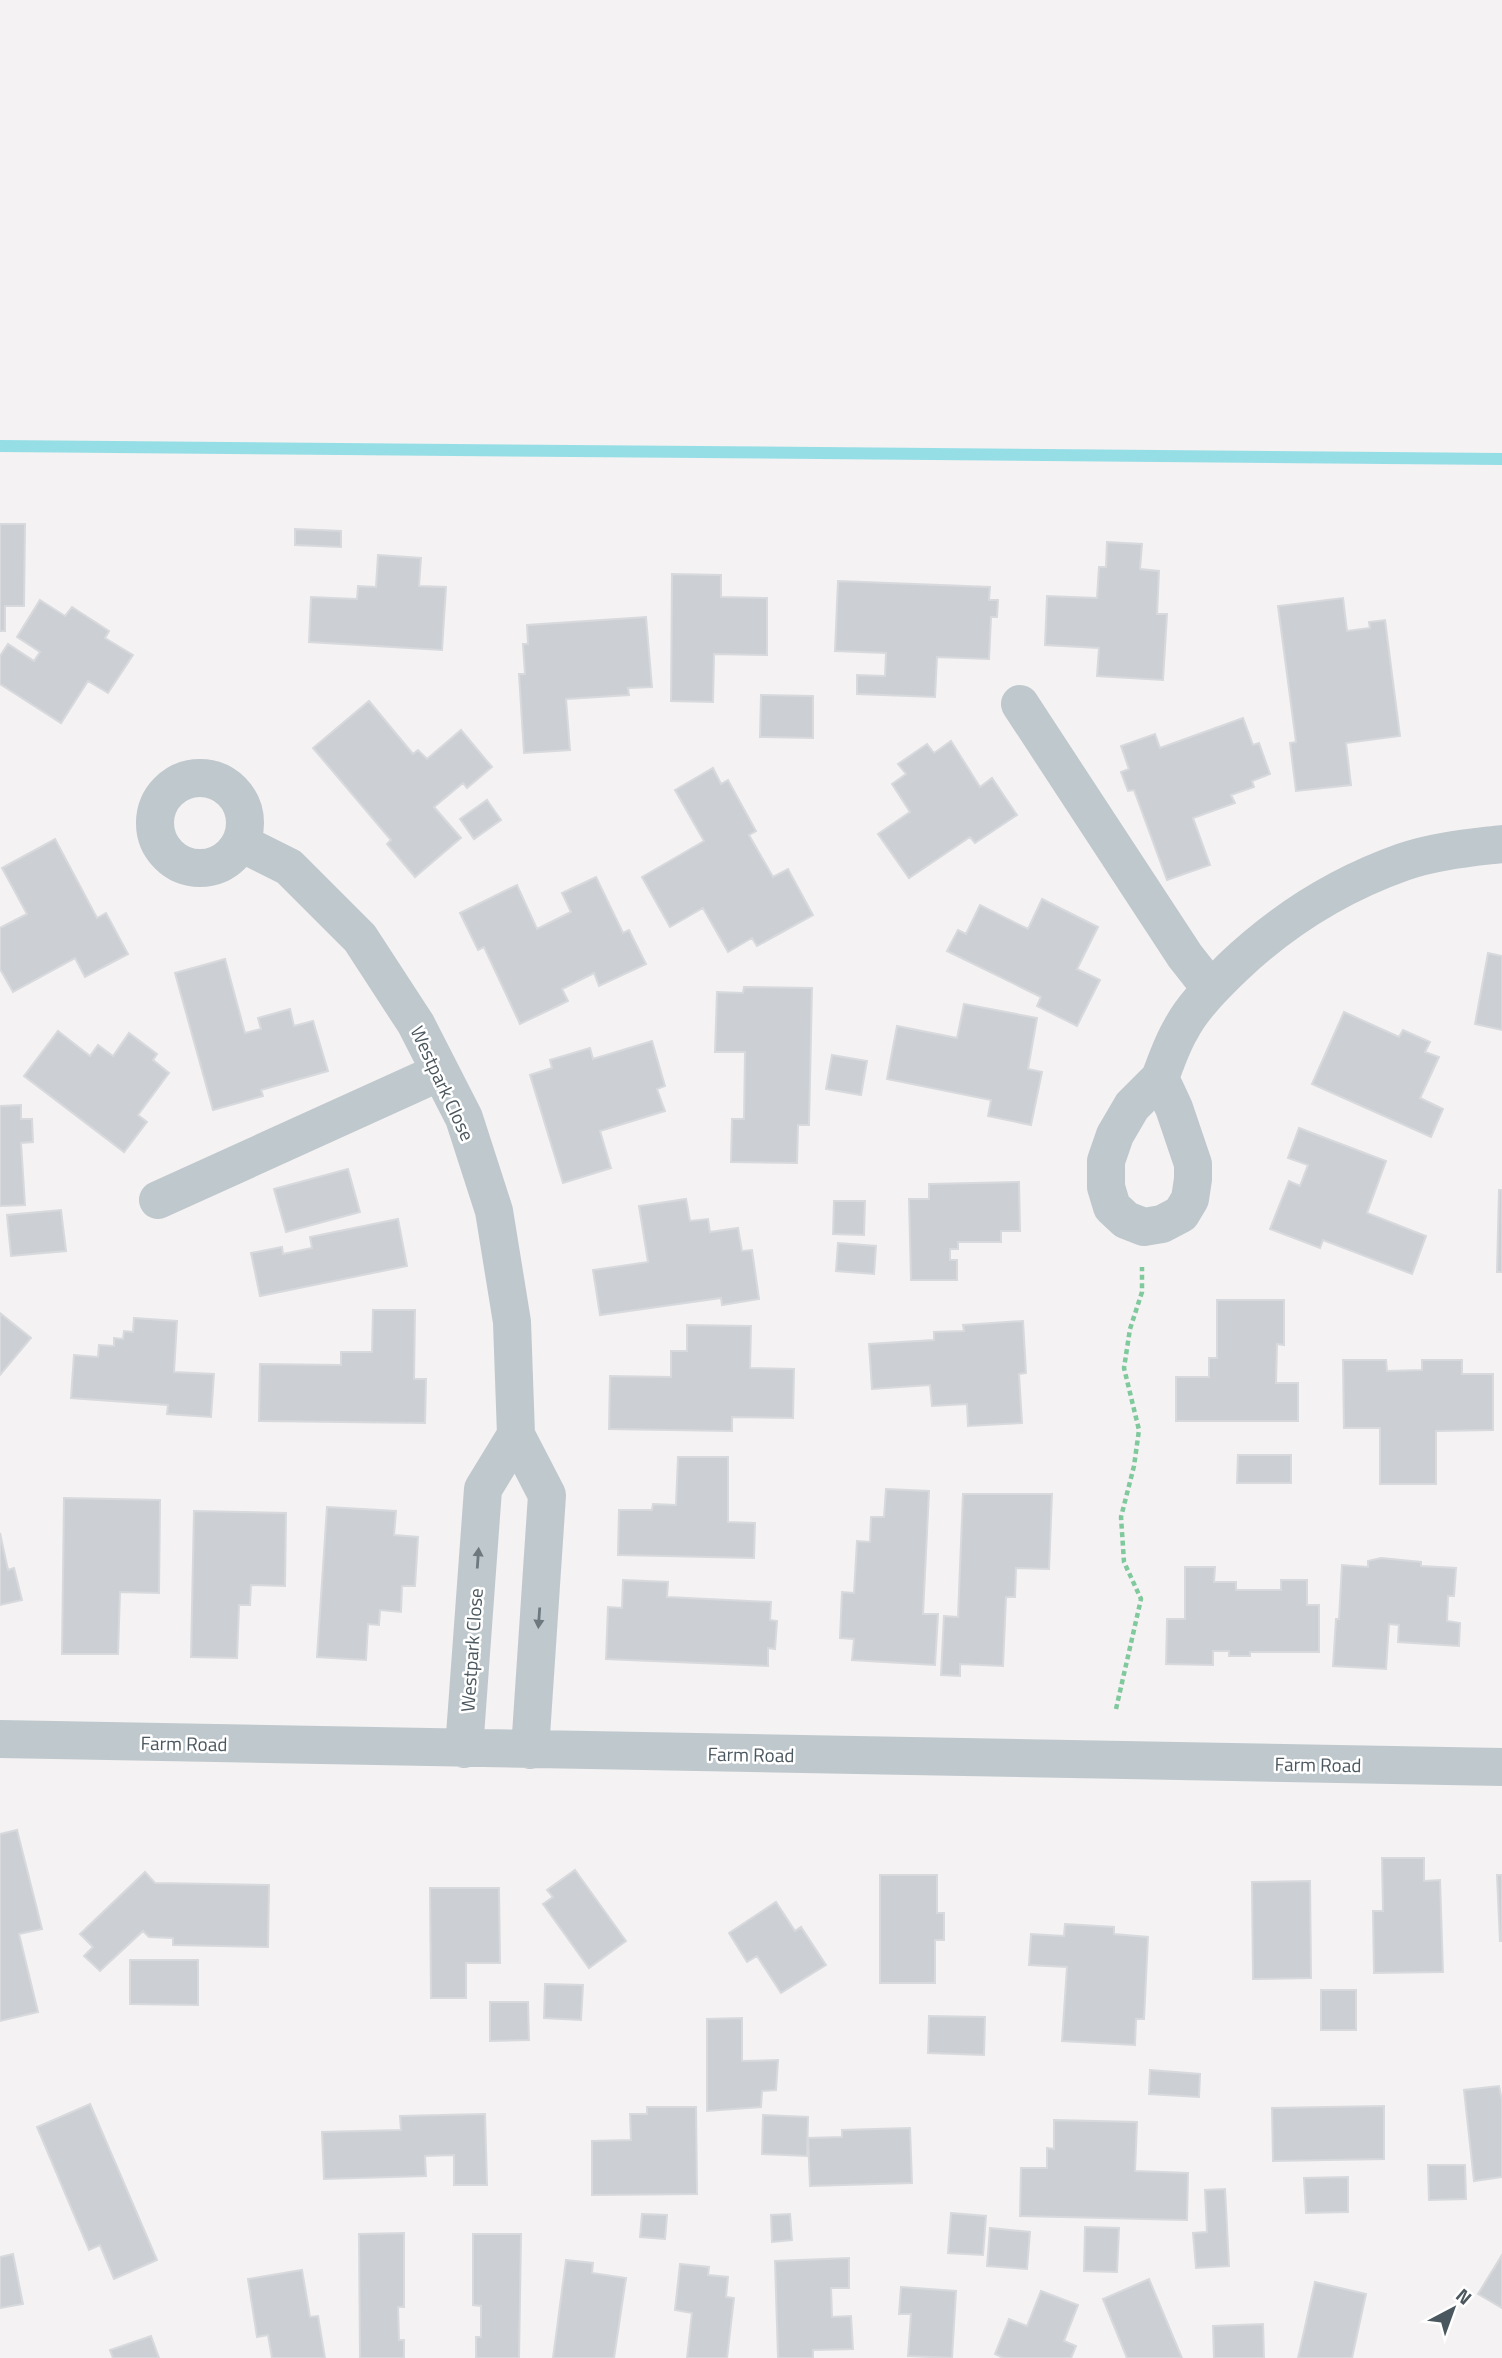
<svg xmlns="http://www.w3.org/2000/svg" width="1502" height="2358" viewBox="0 0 1502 2358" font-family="'Titillium Web',sans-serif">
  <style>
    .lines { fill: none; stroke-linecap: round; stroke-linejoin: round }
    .stream { stroke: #96dee6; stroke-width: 12 }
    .building { fill: #ccd0d4; stroke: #d7d9dd; stroke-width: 2 }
    .path { stroke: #7fc99d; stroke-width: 4.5; stroke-dasharray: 5 3.5; stroke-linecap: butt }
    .minor { stroke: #bfc8cd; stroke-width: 38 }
    .oneway { fill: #6e797f }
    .labels { text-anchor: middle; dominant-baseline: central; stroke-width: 5; stroke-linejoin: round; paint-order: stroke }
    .street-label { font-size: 19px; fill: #4b575e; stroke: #fff }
  </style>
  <rect width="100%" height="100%" fill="#f4f2f2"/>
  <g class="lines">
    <path class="stream" d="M0 446 1502 459"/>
  </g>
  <path class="building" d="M0 524H25L24 606H5V631H0Z
    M295 529 341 531V547L295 545Z
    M1107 542 1142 544 1140 569 1159 571 1157 614H1167L1163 680 1097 676 1099 648 1045 645 1047 596 1097 598 1099 567H1106Z
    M378 555 421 558 419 586 446 587 442 650 309 642 311 597 357 599 358 586 376 587Z
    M672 574 721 575V597L767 598V655L714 654 713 702 671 701Z
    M838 581 990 587 989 600H998L997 617H991L989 659 937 657 935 697 857 694V675L885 676 886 653 835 651Z
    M1343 598 1347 631 1370 628 1369 622 1385 620 1400 736 1346 743 1351 785 1296 791 1290 743 1296 742 1278 606Z
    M40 600 65 616 72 607 109 631 105 638 133 655 108 693 88 681 61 723 0 684V656L8 644 34 661 40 652 17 637Z
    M646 617 652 687 628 688 629 695 566 699 570 750 524 753 519 674H525L523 644H528L527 625Z
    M761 695 813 696V738L760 737Z
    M369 701 413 754 418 750 427 759 461 730 492 767 467 788 463 783 434 807 461 838 415 877 387 844 391 840 313 748Z
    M1243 718 1253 745 1259 743 1270 774 1252 781 1254 787 1231 795 1235 803 1193 818 1210 865 1167 880 1134 790 1128 791 1121 772 1129 769 1121 746 1155 734 1160 748Z
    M951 741 980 787 992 778 1017 815 975 843 970 837 909 878 878 834 910 812 892 784 906 774 898 764 927 744 934 753Z
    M713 768 721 784 728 780 756 831 749 835 773 877 788 869 813 915 757 946 752 938 728 952 703 908 670 927 642 877 704 841 675 790Z
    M487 800 501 820 474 839 460 819Z
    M55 839 97 918 106 913 128 954 85 977 75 958 13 992 0 969V928L27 914 2 868Z
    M596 877 623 933 629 930 646 964 599 986 594 973 562 989 568 1001 520 1024 484 947 478 950 460 913 517 885 537 929 571 912 562 893Z
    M1042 899 1098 927 1077 969 1100 980 1077 1026 1037 1006 1041 997 947 951 958 930 966 934 980 905 1028 929Z
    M1488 953 1502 956V1030L1475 1024Z
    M225 959 245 1033 261 1029 258 1018 290 1009 294 1026 313 1021 328 1071 261 1090 263 1096 213 1110 175 973Z
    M744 987 812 988 809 1125H798L797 1163 731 1162 732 1119H744L745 1052H715L717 992 743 993Z
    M964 1004 1037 1018 1028 1069 1042 1072 1031 1125 988 1116 991 1100 887 1079 897 1026 957 1038Z
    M1344 1012 1399 1037 1403 1030 1430 1042 1425 1052 1439 1057 1420 1098 1443 1109 1431 1137 1312 1084Z
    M58 1031 90 1056 98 1045 113 1056 129 1033 157 1054 153 1060 169 1073 138 1115 147 1122 124 1152 24 1076Z
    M652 1041 665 1086 657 1089 665 1111 600 1131 611 1168 563 1183 530 1075 552 1068 550 1060 590 1048 593 1059Z
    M832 1055 867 1061 861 1095 826 1089Z
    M21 1105V1119H32L33 1142 21 1143 25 1205 0 1206V1106Z
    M1299 1128 1386 1161 1367 1213 1426 1236 1412 1274 1323 1240 1320 1248 1270 1229 1289 1181 1300 1186 1308 1165 1288 1158Z
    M348 1169 360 1212 286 1232 274 1189Z
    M1019 1182 1020 1231H1001V1242H958V1249H950V1260H957V1280H911L909 1199H929V1184Z
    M1499 1190H1502V1272H1497Z
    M686 1199 690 1221 708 1219 710 1232 738 1228 742 1251 752 1250 759 1299 722 1305 721 1298 600 1315 593 1270 648 1262 639 1206Z
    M834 1201H865L864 1235 833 1234Z
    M61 1210 66 1251 11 1256 7 1215Z
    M398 1219 407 1266 260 1296 251 1253 282 1247 283 1254 312 1248 310 1237Z
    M838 1243 876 1246 874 1274 836 1271Z
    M1217 1300H1284V1345L1277 1344 1276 1383H1298V1421H1176V1377H1209V1358H1217Z
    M373 1310H415L414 1379H426L425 1423 259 1421 260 1364 341 1365V1352H372Z
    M0 1313 31 1338 0 1375Z
    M134 1318 177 1321 174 1372 214 1374 211 1417 167 1414 168 1405 71 1398 74 1355 98 1357 99 1345 114 1346V1338L123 1339 124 1331 133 1332Z
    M1023 1321 1026 1373 1019 1374 1022 1423 968 1426 967 1404 932 1406 930 1385 872 1389 869 1344 934 1340V1332L964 1331 963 1325Z
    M687 1325 751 1326 750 1368 794 1369 793 1418 732 1417V1431L609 1429 610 1376 671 1377V1351H687Z
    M1343 1360H1386L1387 1371 1422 1370V1360H1462V1374H1493V1430L1436 1431V1484H1380V1428H1344Z
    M1238 1455H1291V1483H1237Z
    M678 1457H728V1522L755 1523 754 1558 618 1555 619 1510H652L653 1504 676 1505Z
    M886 1489 929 1491 923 1614H938L935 1665 852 1660 854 1639 840 1638 842 1592 854 1593 857 1541 870 1542 871 1517H884Z
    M963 1494H1052L1049 1569 1016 1568 1015 1597H1006L1003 1666 960 1664V1676L941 1675 944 1616 958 1617Z
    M64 1498 160 1500 159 1593 120 1592 118 1654H62Z
    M327 1507 396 1511 394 1535 418 1537 415 1586H402L401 1612 380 1610 379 1625 368 1624 366 1660 317 1657Z
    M194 1511 286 1513 285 1586 251 1585 250 1605H239L237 1658 191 1657Z
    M0 1533 8 1570 14 1568 22 1600 0 1605Z
    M1381 1558 1421 1562V1566L1456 1568 1454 1596H1448L1447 1621 1460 1623 1459 1646 1398 1642 1399 1625 1389 1624 1386 1669 1333 1666 1336 1619H1339L1342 1565 1368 1567V1561Z
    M1185 1567H1215L1214 1582H1236V1590H1281V1580H1307V1605H1319V1652H1250V1656H1229V1651H1213V1665L1166 1664 1167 1619H1185Z
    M623 1580 668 1582 667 1597 771 1602 770 1620 777 1621 775 1649 768 1648V1666L606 1659 608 1607 622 1608Z
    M17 1830 42 1929 19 1934 38 2012 0 2021V1834Z
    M1382 1858H1424V1881L1440 1880 1443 1972 1374 1973 1373 1911H1383Z
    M575 1870 626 1941 589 1968 543 1904 553 1897 547 1890Z
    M145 1872 155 1883 269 1885 268 1947 173 1945V1938L149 1937 143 1931 100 1971 84 1956 93 1947 80 1934Z
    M880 1875H937V1913H944V1940H935V1983H880Z
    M1497 1875H1502V1941H1500Z
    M1310 1881 1311 1978 1253 1979 1252 1882Z
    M430 1888H499L500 1963H466V1998H431Z
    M776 1902 795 1931 801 1927 826 1965 781 1993 757 1956 747 1962 729 1933Z
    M1065 1924 1114 1927V1934L1148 1937 1144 2019H1136L1135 2045 1062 2041 1067 1967 1029 1965 1031 1934 1064 1936Z
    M130 1960H198V2005L130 2004Z
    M545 1984 583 1985 581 2020 544 2018Z
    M1321 1990H1356V2030H1321Z
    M490 2002H528L529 2040 490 2041Z
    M929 2016 985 2017 984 2055 928 2053Z
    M742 2018V2061L778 2060 776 2090 762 2091 761 2107 707 2111V2019Z
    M1150 2070 1200 2074 1199 2097 1149 2094Z
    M1499 2086 1502 2100V2177L1474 2181 1464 2090Z
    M90 2104 157 2260 114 2279 100 2245 89 2250 37 2127Z
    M1384 2106V2159L1273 2161 1272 2108Z
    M647 2107H696L697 2194 592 2195V2141L631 2140 630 2114H647Z
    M485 2114 487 2185H454V2155L425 2156 426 2176 324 2179 322 2132 401 2130 400 2116Z
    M763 2115 808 2117 807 2156 762 2154Z
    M1054 2120 1137 2122 1135 2171 1188 2173 1187 2220 1020 2216 1021 2168H1047V2148L1054 2149Z
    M910 2128 912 2183 810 2186 808 2138 842 2137V2130Z
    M1428 2165H1465L1466 2199 1429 2200Z
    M1348 2177V2212L1306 2213 1304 2178Z
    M1225 2189 1229 2266 1196 2268 1193 2233 1207 2232 1205 2190Z
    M951 2213 986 2216 983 2255 948 2253Z
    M642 2214 667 2215 665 2239 640 2237Z
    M790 2214 792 2240 772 2242 771 2215Z
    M1085 2227 1119 2228 1117 2272 1084 2271Z
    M990 2228 1030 2232 1027 2269 987 2266Z
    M404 2233V2307H398L399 2340H404V2358H360L359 2234Z
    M473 2234H521L519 2358H476V2337H481V2306L473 2305Z
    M13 2254 23 2304 0 2308V2257Z
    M1502 2255V2308L1478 2294Z
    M849 2258V2288H831L832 2317 851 2316 853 2349 813 2350V2358H778L775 2261Z
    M566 2260 593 2263 592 2273 626 2278 614 2358H553Z
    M680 2264 709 2267 708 2275 728 2277 726 2297 734 2298 727 2358H687L692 2313 675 2310Z
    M302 2270 310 2317 318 2316 325 2358H272L268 2335 257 2337 248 2279Z
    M1149 2279 1182 2358H1127L1103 2299Z
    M1315 2282 1366 2294 1352 2358H1298Z
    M901 2287 956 2291 952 2358 908 2356 911 2314H899Z
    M1041 2291 1078 2305 1064 2341 1076 2346 1071 2358H1003L995 2354 1009 2319 1027 2326Z
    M1263 2324 1264 2358H1214L1213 2326Z
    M151 2336 159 2358H113L110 2350Z"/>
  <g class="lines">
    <path class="path" d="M1116 1709 1141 1599 1124 1562 1121 1517 1134 1466 1139 1430 1124 1368 1130 1329 1142 1292V1267"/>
    <path class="minor" d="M1020 704 1185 956 1211 989
      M155 823a45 45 0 1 1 90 0a45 45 0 1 1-90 0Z
      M241 843 289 867 360 938 416 1024 464 1118 494 1211 512 1322 516 1435 547 1495 530 1750
      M1160 1078 1132 1106 1115 1135 1106 1161V1187L1112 1207 1126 1220 1144 1227 1162 1224 1181 1214 1190 1199 1193 1179V1164L1174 1108 1160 1078C1166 1062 1172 1044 1181 1029 1193 1006 1214 986 1232 968 1281 921 1338 885 1403 862 1434 851 1469 848 1502 844
      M158 1200 440 1072
      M0 1739 1502 1767
      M464 1749 483 1489 516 1435"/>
  </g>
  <defs><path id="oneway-solid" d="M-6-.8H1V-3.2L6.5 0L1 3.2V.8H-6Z" transform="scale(1.75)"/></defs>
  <g class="oneway">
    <use href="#oneway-solid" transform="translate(478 1558) rotate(-86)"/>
    <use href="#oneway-solid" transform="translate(539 1618) rotate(94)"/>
  </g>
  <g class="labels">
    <g class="street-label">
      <text transform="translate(443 1083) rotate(65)">Westpark Close</text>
      <text transform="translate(471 1650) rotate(-86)">Westpark Close</text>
      <text transform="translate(184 1743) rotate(1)">Farm Road</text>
      <text transform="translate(751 1754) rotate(1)">Farm Road</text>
      <text transform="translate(1318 1764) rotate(1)">Farm Road</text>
    </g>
  </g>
  <g transform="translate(1453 2309) rotate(41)" stroke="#ffffff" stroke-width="5" paint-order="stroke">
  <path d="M0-5L12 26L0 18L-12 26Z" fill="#4b575e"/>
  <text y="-10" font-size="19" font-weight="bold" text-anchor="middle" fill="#4b575e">N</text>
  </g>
</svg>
